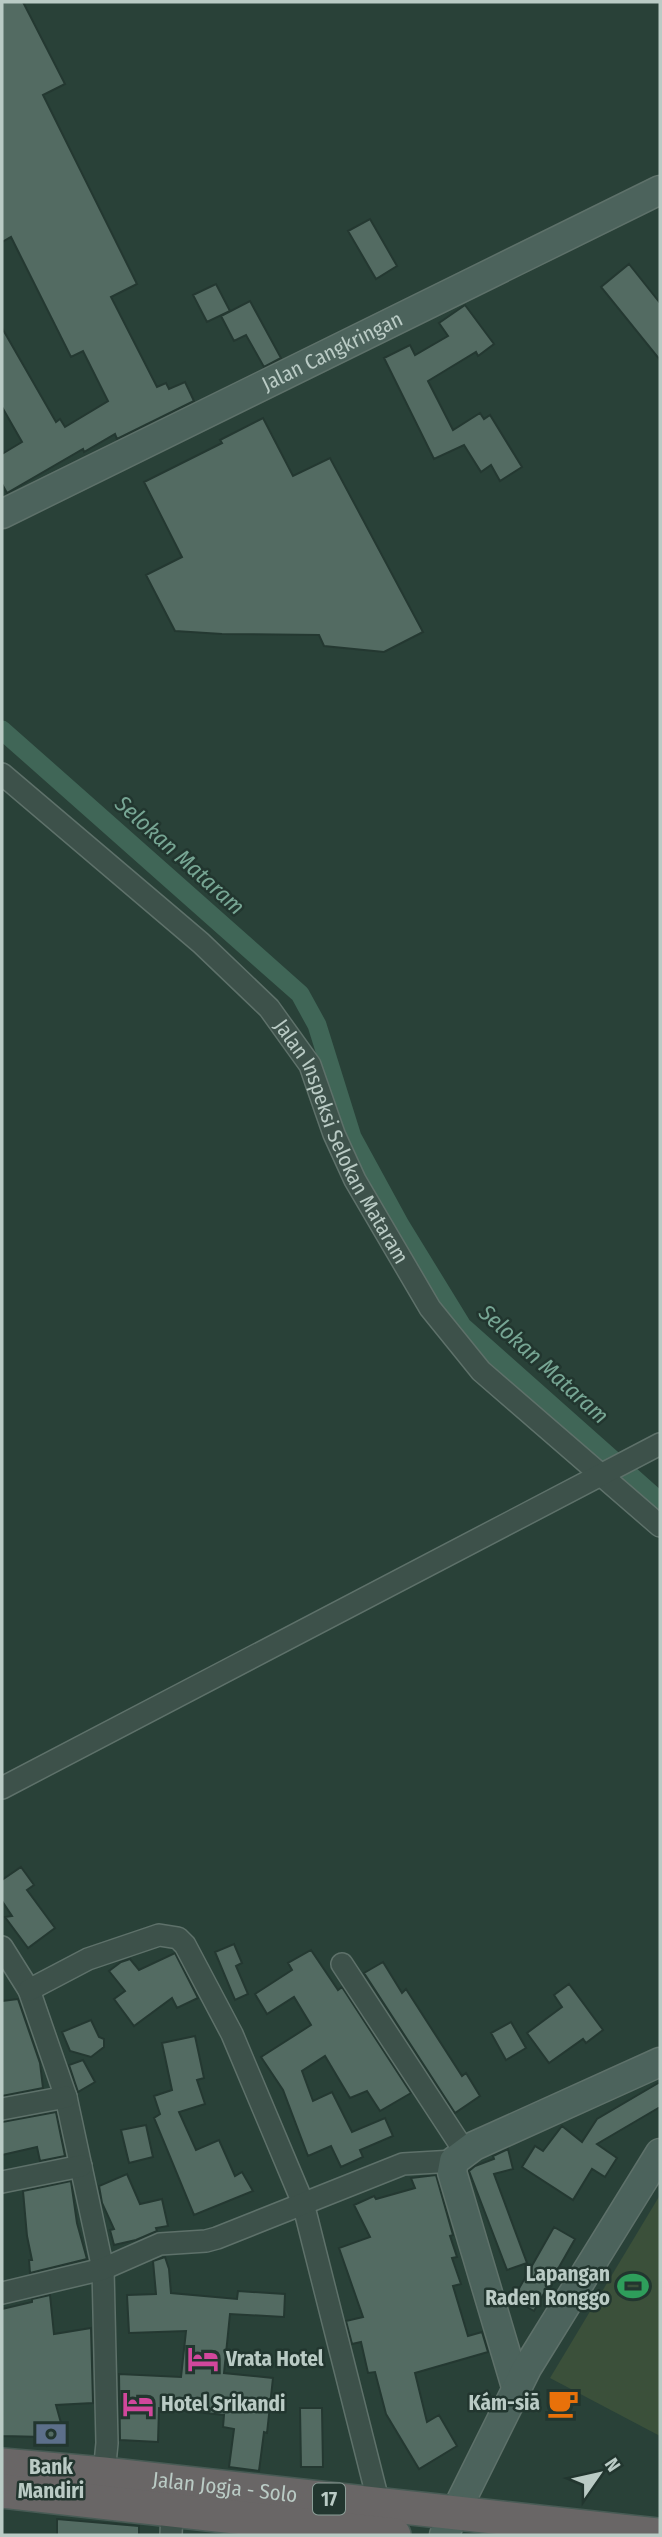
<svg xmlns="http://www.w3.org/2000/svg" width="662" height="2537" viewBox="0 0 662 2537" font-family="'Fira Sans Condensed',sans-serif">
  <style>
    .green { fill: #3b503a }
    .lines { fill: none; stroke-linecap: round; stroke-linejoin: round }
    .canal { stroke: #406657; stroke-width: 19 }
    .building { fill: #536b62; stroke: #243831; stroke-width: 2 }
    .minor-casing { stroke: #5e716a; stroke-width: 24 }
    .secondary-casing { stroke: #5e716a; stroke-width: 31 }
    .trunk-casing { stroke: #485b55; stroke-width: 36 }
    .minor { stroke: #3d514a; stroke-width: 21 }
    .secondary { stroke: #4c635c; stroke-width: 28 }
    .trunk { stroke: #696666; stroke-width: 33 }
    .labels { text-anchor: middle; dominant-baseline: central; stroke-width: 5; stroke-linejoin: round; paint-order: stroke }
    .shield { fill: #22362f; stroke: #8c9e98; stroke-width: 2 }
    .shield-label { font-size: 19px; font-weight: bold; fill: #bacbc5 }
    .street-label { font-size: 21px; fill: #bacbc5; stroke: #22362f }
    .poi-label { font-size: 21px; font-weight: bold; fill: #bacbc5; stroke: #22362f; text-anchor: end }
    .water-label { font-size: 23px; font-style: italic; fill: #77a694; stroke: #22362f }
  </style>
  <rect width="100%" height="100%" fill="#294138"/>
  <path class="green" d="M660 2195V2436L550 2378Z"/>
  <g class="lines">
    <path class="canal" d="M2 730 300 994 317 1025 352 1137 400 1225 462 1326 660 1502"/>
  </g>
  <path class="building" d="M2 2H23L65 84 43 95 137 284 111 297 157 387 166 383 169 389 185 382 194 401 117 439 115 434 84 452 83 449 7 493 2 484V454L22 442 2 407V328L56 422 60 419 65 427 108 401 83 351 71 357 11 237 2 242Z
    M370 219 397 266 376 279 348 231Z
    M629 264 660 303V360L601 287Z
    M216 284 230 311 207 322 193 295Z
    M250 301 281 358 264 367 246 335 234 341 221 316Z
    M465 305 494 344 478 356 476 352 428 381 453 430 480 413 484 419 490 415 522 467 500 481 491 465 481 472 464 445 434 459 384 358 410 345 415 355 448 336 439 323Z
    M263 418 293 476 330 458 423 632 384 652 324 646 319 635 222 634 175 631 146 575 182 557 144 482 222 443 220 440Z
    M21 1867 34 1885 27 1890 55 1928 28 1948 5 1917 12 1916 2 1901V1880Z
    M234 1944 242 1963 236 1966 248 1994 235 2000 215 1952Z
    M311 1950 338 1990 342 1987 411 2093 380 2111 367 2091 350 2098 325 2056 302 2071 313 2101 332 2092 352 2132 385 2118 393 2136 360 2150 363 2157 341 2167 331 2146 308 2156 283 2090 261 2057 311 2025 294 1997 267 2014 255 1994 292 1970 288 1963Z
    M175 1953 198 1998 177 2008 172 1998 134 2026 114 1999 125 1991 109 1971 121 1962 130 1959 139 1970Z
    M383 1962 402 1993 406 1989 462 2076 466 2073 480 2096 455 2113 364 1973Z
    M569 1984 603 2030 586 2043 583 2039 549 2063 527 2033 562 2007 554 1995Z
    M18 1999 40 2063 43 2088 2 2096V2001Z
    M91 2020 99 2037 104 2039V2047L91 2057 70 2051 62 2032Z
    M511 2022 526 2048 506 2060 491 2033Z
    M195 2036 204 2078 197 2080 205 2104 179 2112 196 2150 219 2140 235 2176 242 2172 253 2191 194 2215 154 2118 160 2114 154 2096 172 2090 162 2043Z
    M83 2060 95 2082 78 2092 69 2065Z
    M660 2082V2107L597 2144 617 2158 605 2177 592 2169 573 2200 522 2167 535 2146 543 2151 562 2126 582 2142 597 2119Z
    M56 2112 65 2156 40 2161 37 2147 2 2155V2122Z
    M146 2125 153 2157 129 2163 121 2130Z
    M508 2149 513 2169 494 2174 527 2263 507 2270 469 2171 475 2166 494 2159 493 2156Z
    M127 2174 140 2204 162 2199 168 2226 156 2228 157 2231 136 2240 114 2245 110 2230 114 2229 102 2203 99 2186Z
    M436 2175 453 2235 450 2236 457 2257 452 2258 461 2284 453 2286 468 2336 482 2332 488 2352 415 2373 427 2422 439 2415 457 2446 419 2469 386 2414 375 2372 368 2373 361 2342 352 2344 346 2321 363 2317 339 2248 370 2237 354 2205 374 2196 376 2199 415 2188 411 2178Z
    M71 2181 77 2223 87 2259 30 2273 29 2260H32L27 2236 23 2191Z
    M554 2227 575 2239 534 2311 513 2299Z
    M165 2257 169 2269 171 2293 237 2299 238 2291 285 2294 284 2317 230 2314 224 2373 273 2378 267 2433 264 2432 259 2471 229 2467 234 2429 223 2427 224 2415 159 2408 158 2442 120 2440 119 2374 181 2377 186 2331 129 2333 127 2295 156 2294 153 2261Z
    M50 2295 54 2334 91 2328 93 2403 56 2405 66 2441 47 2446 44 2437 2 2436V2309L32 2302V2299Z
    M300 2408H322L323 2467H301Z
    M57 2519 139 2526V2535H57Z"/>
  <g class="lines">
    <defs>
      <g id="minor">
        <path id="s1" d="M2 774 201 943 269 1008 310 1065 334 1134 355 1180 430 1308 481 1371 660 1526"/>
        <path d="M2 1788 660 1444"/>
        <path d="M2 1947 29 1990 66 2097 103 2269 107 2443 104 2474"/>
        <path d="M342 1964 465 2152"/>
        <path d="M29 1990 88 1959 159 1935 178 1938 185 1945 232 2034 303 2203 379 2504"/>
        <path d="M2 2109 66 2097"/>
        <path d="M2 2182 81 2166"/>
        <path d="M2 2293 103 2269 160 2244 206 2241 217 2238 403 2164 454 2161"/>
        <path d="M171 2535 172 2510"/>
      </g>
      <g id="secondary">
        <path id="s2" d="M2 514 660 190"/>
        <path d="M516 2387 452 2172 454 2161 474 2146 660 2062"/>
        <path d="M444 2535 527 2368 660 2153"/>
      </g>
      <g id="trunk">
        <path id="s3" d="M2 2465 104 2474 657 2535"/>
        <path d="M2 2491 394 2535"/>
      </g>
    </defs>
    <use href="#minor" class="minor-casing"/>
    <use href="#secondary" class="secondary-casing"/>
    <use href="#trunk" class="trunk-casing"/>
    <use href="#minor" class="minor"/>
    <use href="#secondary" class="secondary"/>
    <use href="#trunk" class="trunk"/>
  </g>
  <defs>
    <symbol id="stadium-bare" viewBox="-9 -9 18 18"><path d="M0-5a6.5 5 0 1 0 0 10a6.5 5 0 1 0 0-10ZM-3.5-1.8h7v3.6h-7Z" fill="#2e9e5b" stroke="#22362f" stroke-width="2.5" paint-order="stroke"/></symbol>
    <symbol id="hotel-bare" viewBox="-9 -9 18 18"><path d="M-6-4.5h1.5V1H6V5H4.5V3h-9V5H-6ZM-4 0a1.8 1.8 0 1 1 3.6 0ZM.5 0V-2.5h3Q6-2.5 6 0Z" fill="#d1479c" stroke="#22362f" stroke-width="2.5" paint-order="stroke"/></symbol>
    <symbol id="cafe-bare" viewBox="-9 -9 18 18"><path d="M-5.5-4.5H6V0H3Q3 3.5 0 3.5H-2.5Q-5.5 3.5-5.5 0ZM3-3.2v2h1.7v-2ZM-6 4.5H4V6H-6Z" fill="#e8710a" stroke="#22362f" stroke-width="2.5" paint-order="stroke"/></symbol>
    <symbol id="bank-bare" viewBox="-9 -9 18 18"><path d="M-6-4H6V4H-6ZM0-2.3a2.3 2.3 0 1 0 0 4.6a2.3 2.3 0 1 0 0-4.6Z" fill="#5c6f8a" stroke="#22362f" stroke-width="2.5" paint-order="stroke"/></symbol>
  </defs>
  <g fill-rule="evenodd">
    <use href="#stadium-bare" x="611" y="2264" width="44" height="44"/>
    <use href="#hotel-bare" x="181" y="2337" width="44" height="44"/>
    <use href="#cafe-bare" x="541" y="2381" width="44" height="44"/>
    <use href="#hotel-bare" x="116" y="2382" width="44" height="44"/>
    <use href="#bank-bare" x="29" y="2412" width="44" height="44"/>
  </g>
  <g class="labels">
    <rect class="shield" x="313" y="2483.5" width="32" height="31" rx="5"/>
    <g class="shield-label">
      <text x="329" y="2499">17</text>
    </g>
    <g class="street-label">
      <text stroke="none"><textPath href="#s2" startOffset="368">Jalan Cangkringan</textPath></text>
      <text stroke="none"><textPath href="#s1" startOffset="508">Jalan Inspeksi Selokan Mataram</textPath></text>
      <text stroke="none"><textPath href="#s3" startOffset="224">Jalan Jogja - Solo</textPath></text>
    </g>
    <g class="poi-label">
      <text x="610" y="2274">Lapangan<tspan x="610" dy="24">Raden Ronggo</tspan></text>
      <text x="226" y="2359" text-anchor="start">Vrata Hotel</text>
      <text x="540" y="2403">Kám-siā</text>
      <text x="161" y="2404" text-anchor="start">Hotel Srikandi</text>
      <text x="51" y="2467" text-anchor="middle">Bank<tspan x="51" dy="24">Mandiri</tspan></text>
    </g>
    <g class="water-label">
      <text transform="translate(180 855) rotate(42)">Selokan Mataram</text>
      <text transform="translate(544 1364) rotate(42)">Selokan Mataram</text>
    </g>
  </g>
  <rect width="662" height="2537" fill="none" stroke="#bacbc5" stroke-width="7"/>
  <g transform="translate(599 2474) rotate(56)" stroke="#22362f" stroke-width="5" paint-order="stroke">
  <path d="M0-5L12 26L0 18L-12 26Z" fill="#bacbc5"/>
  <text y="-10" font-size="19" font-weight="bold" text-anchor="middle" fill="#bacbc5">N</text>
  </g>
</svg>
